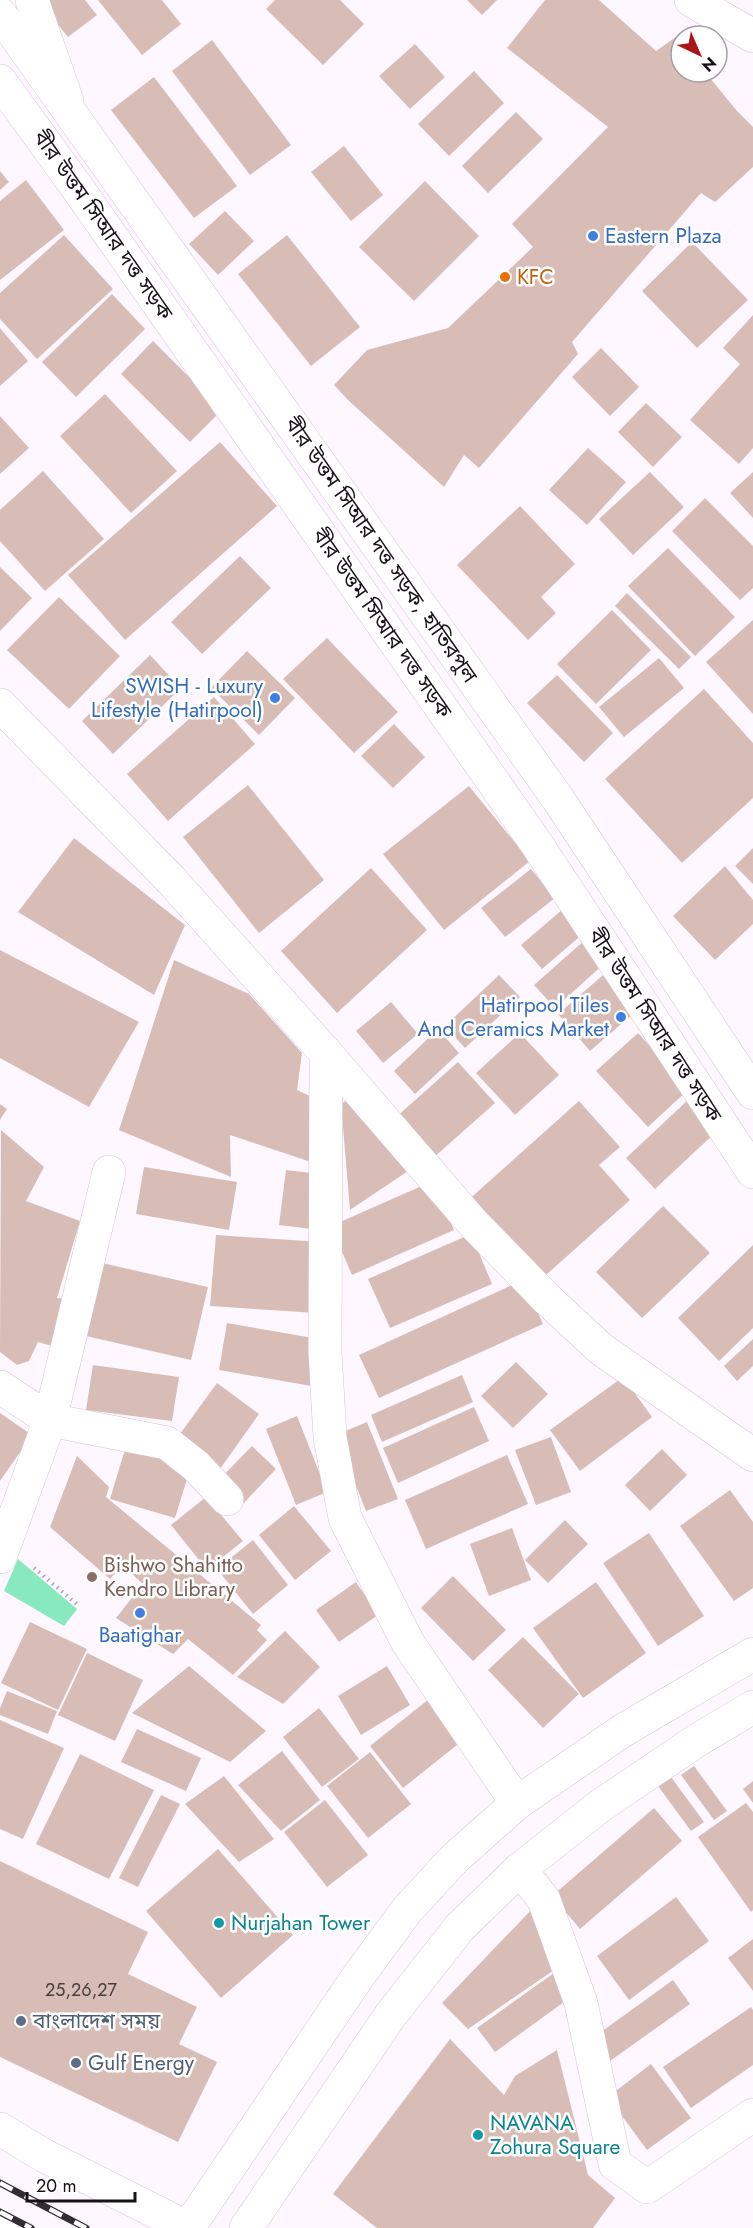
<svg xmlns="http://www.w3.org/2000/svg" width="753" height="2228" viewBox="0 0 753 2228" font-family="Jost,'Noto Sans Bengali',sans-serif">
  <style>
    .green { fill: #89e9be }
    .building { fill: #d8bdb7 }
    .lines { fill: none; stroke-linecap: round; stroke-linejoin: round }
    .street-casing { stroke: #d6c4d7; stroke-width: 34 }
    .secondary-casing { stroke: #d6c4d7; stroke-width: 34 }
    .highway-casing { stroke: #d6c4d7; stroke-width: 34 }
    .path { stroke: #aba5ac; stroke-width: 4; stroke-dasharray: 1.5 4.5; stroke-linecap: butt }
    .street { stroke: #fff; stroke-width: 33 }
    .secondary { stroke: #fff; stroke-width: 33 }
    .highway { stroke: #fff; stroke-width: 33 }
    .rail-casing { stroke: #332d33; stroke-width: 7 }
    .rail { stroke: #fff; stroke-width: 4.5; stroke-dasharray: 14; stroke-linecap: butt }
    .shop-dot { fill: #3f7fe0; stroke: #fff; stroke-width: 2 }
    .food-dot { fill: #e8710a; stroke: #fff; stroke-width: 2 }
    .education-dot { fill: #8d6e63; stroke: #fff; stroke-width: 2 }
    .culture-dot { fill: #0f9aa8; stroke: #fff; stroke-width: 2 }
    .service-dot { fill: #5c6f8a; stroke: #fff; stroke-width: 2 }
    .labels { text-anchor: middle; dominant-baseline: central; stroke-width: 5; stroke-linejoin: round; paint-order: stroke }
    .number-label { font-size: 18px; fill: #483d40 }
    .street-label { font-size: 21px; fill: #181218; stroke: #fff }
    .shop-label { font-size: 21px; fill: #366cbe; stroke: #fff; text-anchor: end }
    .food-label { font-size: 21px; fill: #c56008; stroke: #fff; text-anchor: start }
    .education-label { font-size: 21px; fill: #785e54; stroke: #fff; text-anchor: start }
    .culture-label { font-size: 21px; fill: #0d838f; stroke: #fff; text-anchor: start }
    .service-label { font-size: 21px; fill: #4e5e75; stroke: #fff; text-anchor: start }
  </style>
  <rect width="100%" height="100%" fill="#fef7ff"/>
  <path class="green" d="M18 1559 77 1609 64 1626 4 1591Z"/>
  <path class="building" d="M38 0H85L97 15 68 37Z
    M98 0H162L181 24 142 55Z
    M275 0H340L364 24 323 65 266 9Z
    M467 0H497L482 15Z
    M545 0H599L656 51 676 37 681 43V72H705L737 111 753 127V167L715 202 701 193 572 342 578 354 479 468 464 455 444 487 349 401 334 385 367 350 448 328 533 247 512 224 608 127 507 48Z
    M212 40 291 145 250 175 172 71Z
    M415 44 445 77 410 109 379 76Z
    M474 71 504 103 449 156 418 124Z
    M154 77 237 186 194 218 111 110Z
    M516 112 543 139 488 193 462 166Z
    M344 146 383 195 351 221 311 172Z
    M0 171 9 182 0 190Z
    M26 180 64 230 0 280V201Z
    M425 181 479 236 414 301 359 247Z
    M225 211 254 241 218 275 189 244Z
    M64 235 113 289 37 359 0 319V293Z
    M287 235 360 327 311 366 238 274Z
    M692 242 748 300 697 348 642 291Z
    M112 294 145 329 76 397 42 362Z
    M753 315V448L739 464 690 420 740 364 723 348Z
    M0 328 28 361 0 386Z
    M153 341 222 410 190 442 121 374Z
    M601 348 639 387 610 416 572 377Z
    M105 394 177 471 131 513 60 436Z
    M646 403 682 437 653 467 618 432Z
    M0 416 29 448 0 474Z
    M220 442 277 506 125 640 68 575Z
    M588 448 626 482 587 525 549 490Z
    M43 471 104 539 45 591 0 541V510Z
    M650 472 684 507 633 555 599 519Z
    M753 472V518L730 493Z
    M705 498 753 546V588L740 600 672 531Z
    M520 506 575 564 541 597 556 613 528 640 457 565Z
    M668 548 735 617 695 656 628 586Z
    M240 556 271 588 202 654 171 622Z
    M0 567 32 598 0 631Z
    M627 593 691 657 679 669 615 606Z
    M59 597 120 656 69 709 7 650Z
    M612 610 651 650 596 704 557 664Z
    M753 620V714L706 662Z
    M327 638 398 712 354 753 283 679Z
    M247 651 295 698 259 735 211 688Z
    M150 655 181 688 113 754 82 721Z
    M659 658 684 688 624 737 599 707Z
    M557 675 613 733 584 762 527 703Z
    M704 689 753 743V798L682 863 605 779Z
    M214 697 255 744 168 821 127 774Z
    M394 724 425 757 393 788 361 756Z
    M248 785 324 880 259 933 183 837Z
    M469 786 530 861 444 930 383 854Z
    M74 838 185 925 154 995 18 912Z
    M753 848V884L735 866Z
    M725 866 753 900V924L715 960 673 916Z
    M371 868 427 930 337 1013 281 951Z
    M531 869 555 898 505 937 481 908Z
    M563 909 584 933 542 969 521 945Z
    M586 939 606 962 555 1008 534 985Z
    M0 950 139 1022 89 1107 0 1058Z
    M174 960 249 994 302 1053 297 1090 314 1098V1163L230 1135 231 1177 119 1130Z
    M609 970 641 1007 590 1051 558 1014Z
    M499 975 520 997 465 1048 445 1026Z
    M391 1002 418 1034 383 1063 356 1031Z
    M438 1029 459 1053 415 1094 394 1071Z
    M520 1033 559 1075 515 1115 476 1073Z
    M638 1033 689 1089 648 1127 596 1071Z
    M458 1062 495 1103 432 1159 395 1118Z
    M353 1096 414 1167 350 1210 341 1104Z
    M688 1100 717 1131 655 1189 626 1158Z
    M579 1101 620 1147 599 1165 630 1200 538 1282 466 1202Z
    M0 1104 7 1109 0 1120Z
    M1 1130 44 1167 26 1201 80 1221 57 1298 71 1299 59 1348 38 1342 29 1361 17 1365 0 1352Z
    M144 1167 237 1182 229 1230 136 1214Z
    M286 1170 320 1174 312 1229 279 1225Z
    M433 1181 454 1230 352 1275 331 1226Z
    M663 1206 710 1253 642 1318 596 1272Z
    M471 1234 492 1284 390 1328 368 1279Z
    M216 1235 321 1242 316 1313 210 1306Z
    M753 1245V1328L719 1361 678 1318Z
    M102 1263 208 1287 191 1360 86 1336Z
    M523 1280 543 1324 379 1398 359 1355Z
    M227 1323 319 1339 311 1386 219 1370Z
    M753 1339V1366L737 1381 724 1366Z
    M516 1362 548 1394 513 1428 481 1396Z
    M93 1365 179 1377 172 1421 86 1410Z
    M462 1375 473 1402 382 1442 371 1415Z
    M623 1377 652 1417 580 1471 550 1430Z
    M217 1383 259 1414 220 1469 177 1438Z
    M474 1407 489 1441 398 1483 383 1448Z
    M0 1413 32 1435 0 1481Z
    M297 1416 327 1492 296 1505 266 1429Z
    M367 1422 398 1499 366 1511 336 1435Z
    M551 1437 571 1492 536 1505 515 1450Z
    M126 1446 191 1466 175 1518 110 1499Z
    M252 1446 276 1469 242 1505 218 1481Z
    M662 1449 687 1475 650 1511 625 1485Z
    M507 1455 528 1504 426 1549 405 1500Z
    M77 1456 109 1487 106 1497 261 1625 257 1630 267 1640 233 1675 188 1639 173 1654 116 1618 143 1584 122 1565 110 1579 50 1527Z
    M730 1490 753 1522V1588L734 1601 680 1526Z
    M206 1497 243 1541 207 1570 171 1525Z
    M294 1506 331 1551 295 1580 259 1535Z
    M565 1520 588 1544 548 1583 525 1560Z
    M512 1528 531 1580 489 1596 470 1544Z
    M649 1533 704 1616 658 1646 603 1563Z
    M253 1540 288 1585 253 1614 217 1569Z
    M453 1576 506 1630 473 1661 421 1608Z
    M356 1582 378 1615 339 1642 316 1610Z
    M596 1582 646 1653 583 1698 533 1628Z
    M30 1622 87 1649 58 1710 1 1683Z
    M285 1631 320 1667 283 1704 237 1677Z
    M523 1637 579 1694 543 1728 488 1670Z
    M87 1653 143 1680 115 1741 58 1715Z
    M189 1666 266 1731 230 1762 132 1713Z
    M387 1666 410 1705 361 1735 338 1696Z
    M7 1691 57 1711 48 1734 0 1715V1708Z
    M429 1699 462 1741 403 1788 370 1746Z
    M319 1708 359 1759 322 1787 283 1737Z
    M0 1720 64 1748 23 1839 0 1829Z
    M137 1729 201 1758 186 1791 121 1762Z
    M282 1751 320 1800 281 1831 238 1785Z
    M370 1752 411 1804 368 1838 327 1786Z
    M80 1754 154 1790 109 1879 36 1844Z
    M694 1766 727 1811 714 1820 681 1775Z
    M224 1776 274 1839 239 1862 185 1804Z
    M671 1777 704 1822 691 1831 658 1786Z
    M753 1781V1803L743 1789Z
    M161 1795 180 1804 138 1887 119 1878Z
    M325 1800 368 1855 327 1887 284 1832Z
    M746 1803 753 1812V1910L751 1912 698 1837Z
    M654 1808 682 1841 580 1929 552 1896Z
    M218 1849 293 1935 221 1998 146 1911Z
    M0 1861 148 1932 128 1974 197 2007 179 2044 217 2062 178 2142 0 2057Z
    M676 1897 709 1941 629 2000 597 1956Z
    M534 1907 557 1968 468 2029 442 2003Z
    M753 1939V1991L728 1958Z
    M554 1973 571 1997 495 2052 477 2028Z
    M673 1980 690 2004 610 2061 594 2037Z
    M751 2007 753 2010V2065L691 2108 663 2067Z
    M450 2039 504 2095 515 2076 557 2050 588 2175 615 2198 593 2228H377L333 2194Z
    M651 2064 691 2118 647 2150 608 2097Z"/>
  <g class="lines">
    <defs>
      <path id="street" d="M32 0 67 101
        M691 0 753 36
        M0 705 172 881 326 1053 473 1223 547 1299 601 1349 753 1455
        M326 1053 325 1352 330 1437 345 1518 408 1643 517 1803
        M109 1172 50 1420 167 1443 196 1466 227 1499
        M0 1387 50 1420 0 1557
        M520 1869 544 1900 581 2003 615 2164 647 2187 753 2115"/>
      <path id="secondary" d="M0 14 558 799 753 1093
        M0 81 76 186 536 843 753 1172
        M188 2228 357 1978 407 1910 454 1859 517 1803 622 1731 753 1654
        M246 2228 390 2016 460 1927 520 1869 600 1806 699 1739 753 1707"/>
      <path id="highway" d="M0 2129 45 2156 188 2228
        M0 2227 2 2228"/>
    </defs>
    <use href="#street" class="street-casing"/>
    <use href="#secondary" class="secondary-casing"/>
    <use href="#highway" class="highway-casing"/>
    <path class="path" d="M34 1568 79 1606"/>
    <use href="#street" class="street"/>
    <use href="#secondary" class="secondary"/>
    <use href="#highway" class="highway"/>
    <defs>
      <path id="rail" d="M0 2183 86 2228
        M0 2212 31 2228"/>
    </defs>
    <use href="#rail" class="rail-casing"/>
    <use href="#rail" class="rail"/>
  </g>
  <g class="shop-dot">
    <circle cx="593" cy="236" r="6"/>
    <circle cx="275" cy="698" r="6"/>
    <circle cx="621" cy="1017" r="6"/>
    <circle cx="140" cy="1613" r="6"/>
  </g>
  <circle class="food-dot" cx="505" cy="277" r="6"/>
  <circle class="education-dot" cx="92" cy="1577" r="6"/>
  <g class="culture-dot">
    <circle cx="219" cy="1923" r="6"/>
    <circle cx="478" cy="2135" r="6"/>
  </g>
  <g class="service-dot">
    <circle cx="21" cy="2021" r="6"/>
    <circle cx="76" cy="2063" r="6"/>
  </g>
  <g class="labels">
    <g class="number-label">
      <text x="81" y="1990">25,26,27</text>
    </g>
    <g class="street-label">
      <text transform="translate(103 225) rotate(55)">বীর উত্তম সিআর দত্ত সড়ক</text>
      <text transform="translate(381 550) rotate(55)">বীর উত্তম সিআর দত্ত সড়ক, হাতিরপুল</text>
      <text transform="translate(382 623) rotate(55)">বীর উত্তম সিআর দত্ত সড়ক</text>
      <text transform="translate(655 1025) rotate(57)">বীর উত্তম সিআর দত্ত সড়ক</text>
    </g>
    <g class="shop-label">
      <text x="605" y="236" text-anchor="start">Eastern Plaza</text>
      <text x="263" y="686">SWISH - Luxury<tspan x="263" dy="24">Lifestyle (Hatirpool)</tspan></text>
      <text x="609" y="1005">Hatirpool Tiles<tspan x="609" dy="24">And Ceramics Market</tspan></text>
      <text x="140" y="1635" text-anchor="middle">Baatighar</text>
    </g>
    <g class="food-label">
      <text x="517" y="277">KFC</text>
    </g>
    <g class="education-label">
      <text x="104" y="1565">Bishwo Shahitto<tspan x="104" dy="24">Kendro Library</tspan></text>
    </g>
    <g class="culture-label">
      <text x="231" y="1923">Nurjahan Tower</text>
      <text x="490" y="2123">NAVANA<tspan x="490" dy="24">Zohura Square</tspan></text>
    </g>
    <g class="service-label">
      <text x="33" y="2021">বাংলাদেশ সময়</text>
      <text x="88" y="2063">Gulf Energy</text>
    </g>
  </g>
  <g transform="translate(699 54) rotate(136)"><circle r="28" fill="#ffffff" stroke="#a3a0a3" stroke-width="1.5"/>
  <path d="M0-4.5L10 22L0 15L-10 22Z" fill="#aa1617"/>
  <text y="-9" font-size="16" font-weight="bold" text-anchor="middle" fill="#181218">N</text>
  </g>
  <path d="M27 2192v9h108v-9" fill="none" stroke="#181218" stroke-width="3"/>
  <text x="36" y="2192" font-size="18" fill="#181218" stroke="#ffffff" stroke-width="4.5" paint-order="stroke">20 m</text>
</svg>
